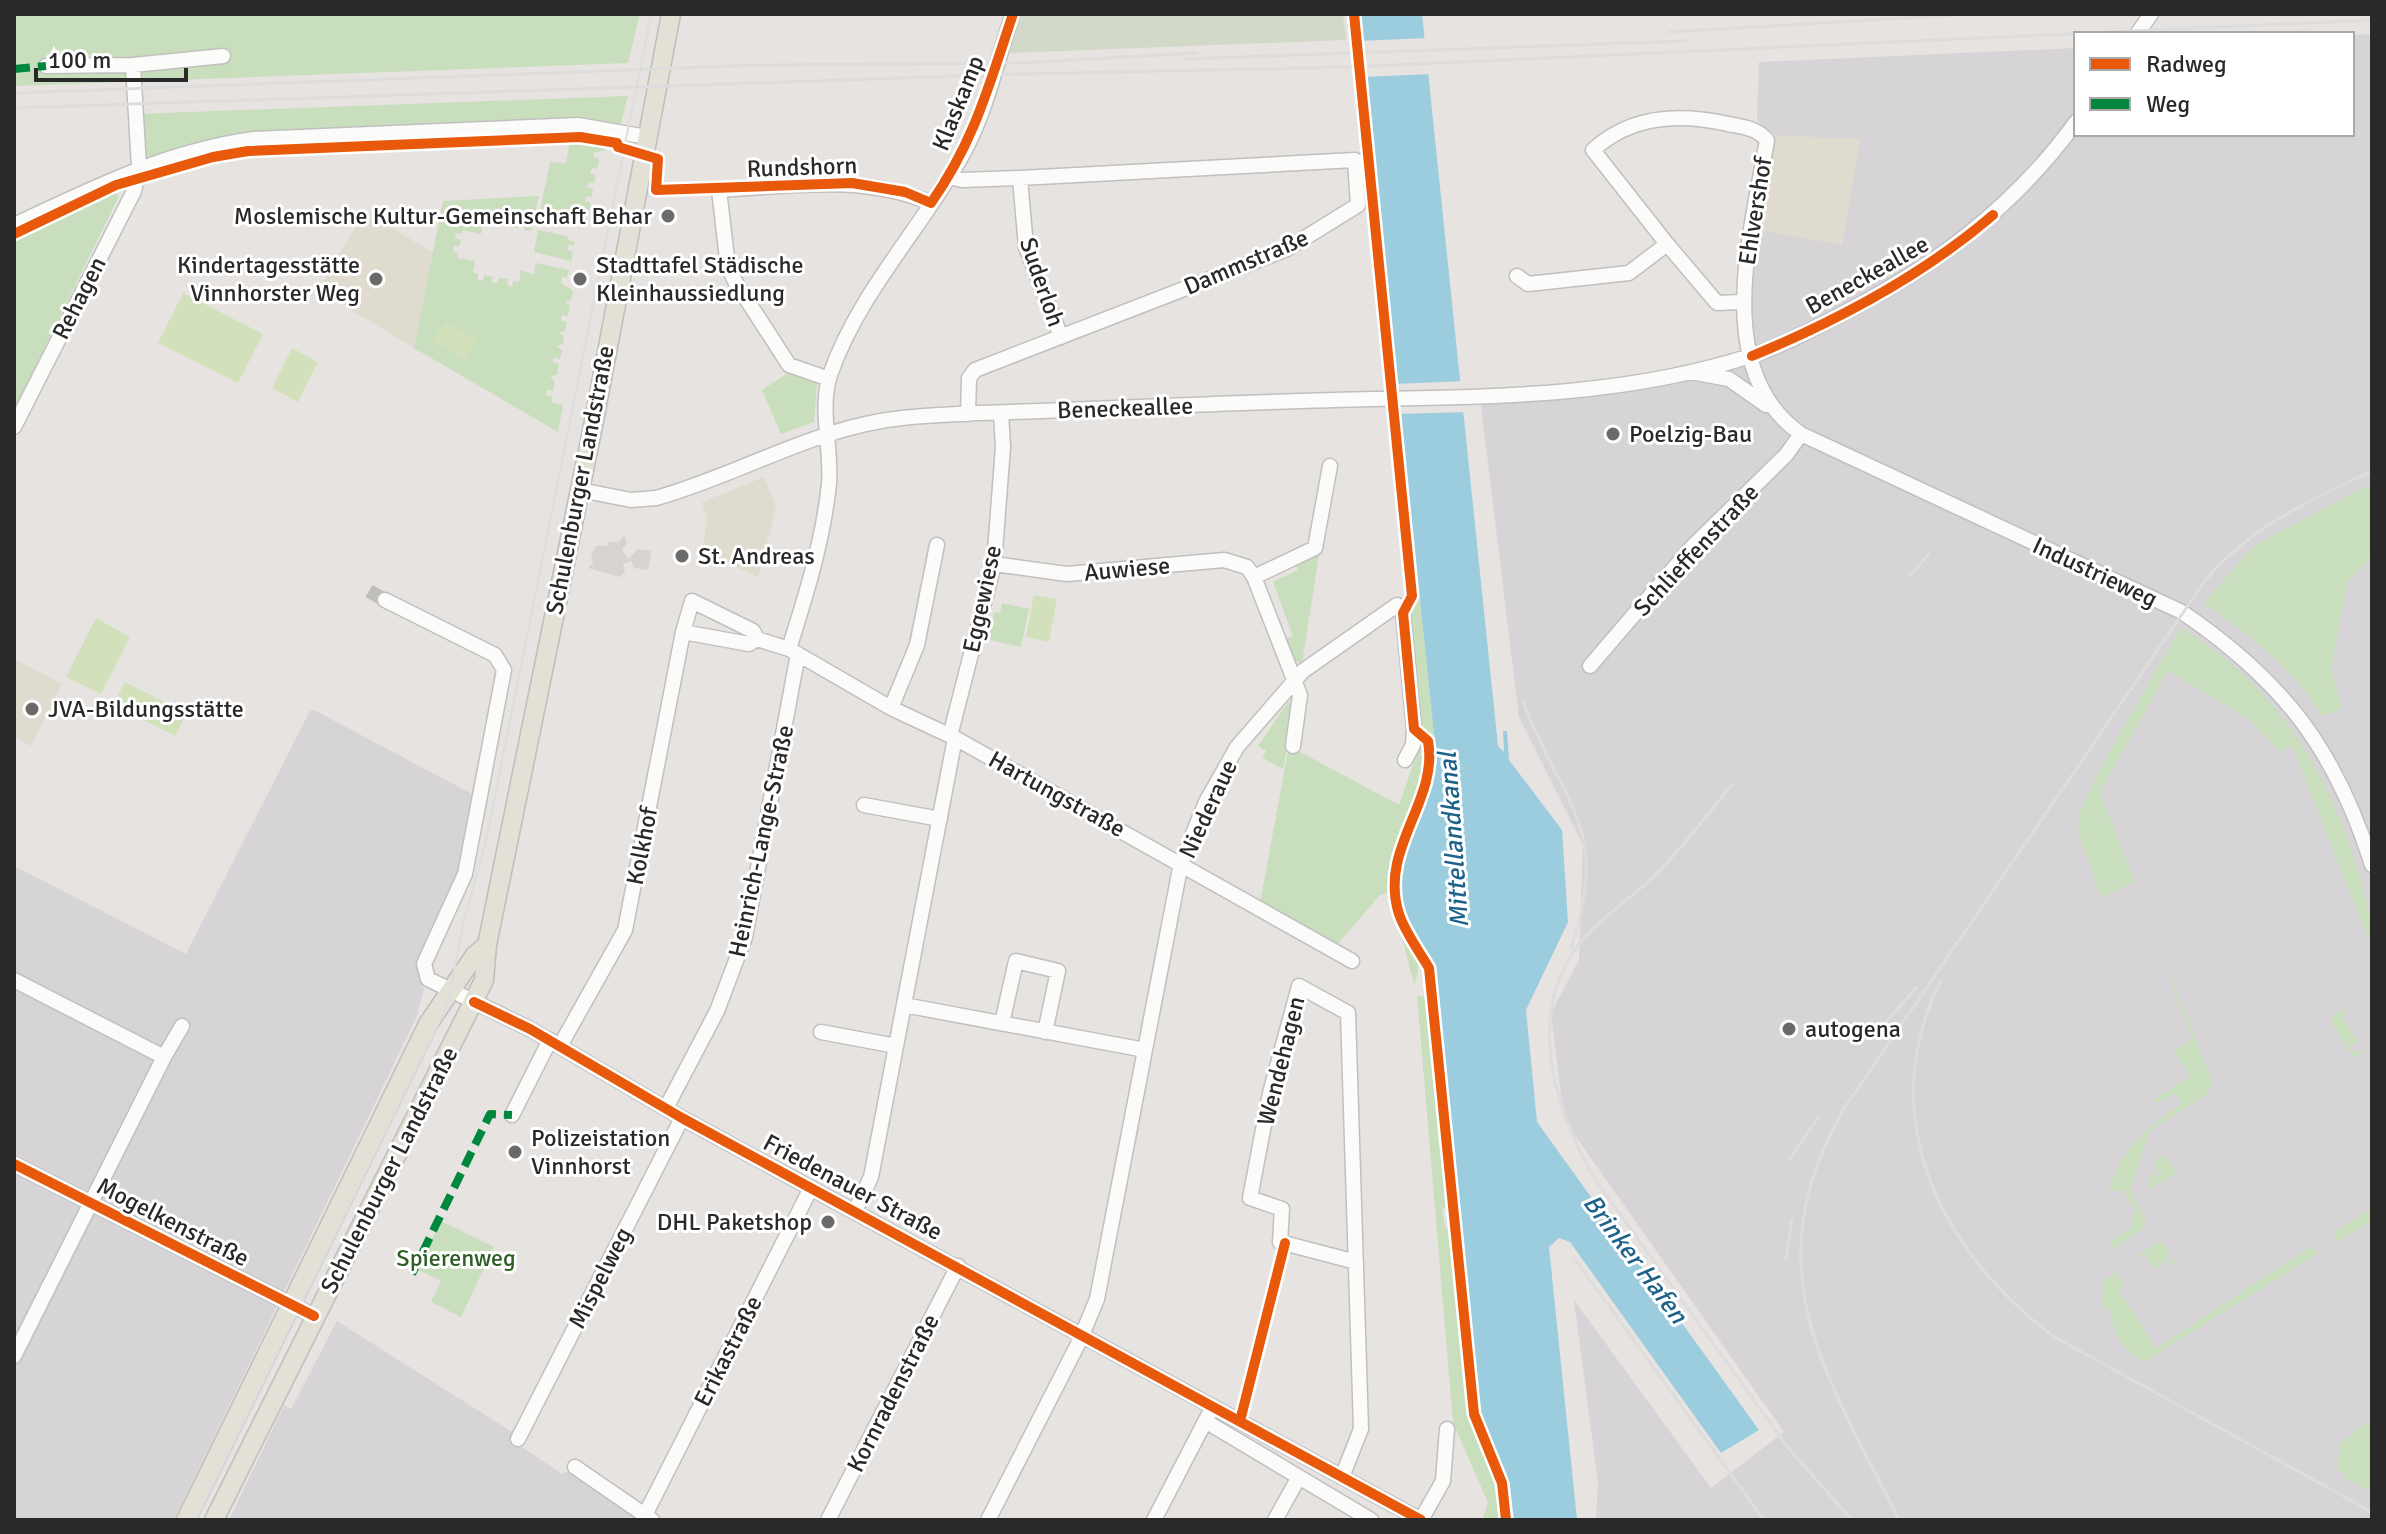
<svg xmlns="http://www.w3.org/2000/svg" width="2386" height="1534" viewBox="0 0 2386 1534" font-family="Signika,sans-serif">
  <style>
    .industrial { fill: #d7d4d7 }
    .education { fill: #e0dbcf }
    .green { fill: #c9debc }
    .cemetery { fill: #d3d9c9 }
    .pitch { fill: #d2e1bb }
    .plaza { fill: #d6d3d0 }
    .water { fill: #9ccddf }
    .pier { fill: #e6e3e0 }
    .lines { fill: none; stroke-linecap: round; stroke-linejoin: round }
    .minor-tunnel { stroke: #c0bebb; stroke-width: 14; stroke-dasharray: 14 7; stroke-linecap: butt }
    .minor-casing { stroke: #c1bfc0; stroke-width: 17 }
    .major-casing { stroke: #bfbebd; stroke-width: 21 }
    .minor { stroke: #fbfbfa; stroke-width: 14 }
    .major { stroke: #e3e0d5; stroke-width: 18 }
    .tram { stroke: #ddddde; stroke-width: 2 }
    .rail { stroke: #ddddde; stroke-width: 3 }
    .quiet { stroke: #00873e; stroke-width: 8; stroke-dasharray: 16 8; stroke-linecap: butt }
    .cycleway-casing { stroke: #fff; stroke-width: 15 }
    .cycleway { stroke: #e8590c; stroke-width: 10 }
    .poi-dot { fill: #6b6a69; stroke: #fff; stroke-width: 3 }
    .labels { text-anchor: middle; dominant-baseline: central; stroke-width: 6; stroke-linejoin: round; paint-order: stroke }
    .street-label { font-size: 24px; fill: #292929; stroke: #fff }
    .poi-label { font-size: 24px; fill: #292929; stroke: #fff; text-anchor: start }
    .park-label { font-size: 24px; fill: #2d5d22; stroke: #fff }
    .water-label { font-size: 26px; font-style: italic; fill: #1d6289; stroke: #fff }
  </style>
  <rect width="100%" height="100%" fill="#e6e3e0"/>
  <path class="industrial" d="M2372 34V1520H1596L1598 1483 1574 1300 1711 1488 1784 1432 1564 1120 1551 1013 1579 960 1583 845 1519 717 1480 398 1614 383 1752 356 1750 298 1775 135 1757 120 1759 62 2076 48V134H2352V35Z
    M314 710 476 796 461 873 418 965 419 979 424 989 416 1018 174 1520H14V866L186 954 310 711Z
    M337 1321 515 1434 512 1440 562 1474 569 1471 639 1520H229L284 1405 291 1409Z"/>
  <path class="education" d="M1775 135 1860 139 1842 245 1760 230Z
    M365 211 433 253 414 348 318 290Z
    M764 477 776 507 758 577 702 551 707 520 702 502Z
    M14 659 62 684 31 746 14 737Z"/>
  <path class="green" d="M14 14H640L628 63 14 86Z
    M628 96 619 131 288 136 139 167 135 114Z
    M586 140 614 147 594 153V157L599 159 597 169 592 168 590 173 596 175 594 183 589 182 587 187 593 189 592 197 586 196 585 201 591 203 589 211 583 210 582 215 587 217 586 227 568 224 569 219 557 217 555 225 538 222 550 162 566 163 570 141Z
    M115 189 118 198 14 410V237Z
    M539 196 531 231 524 230V224L519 223 518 228 509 227 510 221 505 220 503 225 494 224 495 218 490 217 488 223 483 222 481 234 463 230 462 234 456 233 455 238 461 240 459 247 454 246 453 252 458 253V258L475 261 473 272 478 274V280H483L484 275 493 277 492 283H498L499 278 508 279 507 285 512 287 513 281 519 282 521 270 534 275 536 263 569 270 567 278 562 277 561 283 573 291 571 300 565 302 570 305 568 316 562 315 561 320 567 322 565 331 559 333 564 336 563 344 556 346 562 350 560 359 554 357 553 362 559 364 557 375 550 376 555 381 553 391 547 390 546 395 552 397 551 402 563 405 558 432 414 348 443 201Z
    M538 230 568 236V240L575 242 574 246 568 245 567 250 573 252 571 261 534 252Z
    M791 371 817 383 814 422 781 434 762 390Z
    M2372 483V556L2348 581 2331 668 2342 709 2322 716C2295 670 2247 633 2203 603L2255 545Z
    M1320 549 1302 663 1295 661 1286 639 1293 636 1273 582 1298 570 1294 562Z
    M1414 583H1419L1436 747 1420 729 1406 614 1412 607Z
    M1002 603 1029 609 1021 647 989 640 994 612 1000 613Z
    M2180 628C2269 679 2321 759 2353 855 2363 887 2372 915 2372 949L2292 746 2279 751 2250 720 2168 671 2100 792 2135 882 2101 897 2078 831 2080 811 2100 768Z
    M1288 702 1295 705 1283 769 1262 758 1266 751 1258 746Z
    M1417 735 1425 743 1428 760C1416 803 1386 846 1393 892 1398 923 1429 957 1414 984L1390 891 1379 896 1338 944 1260 903 1289 746 1399 805 1418 751Z
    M2152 927 2213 1084 2207 1094 2150 1131 2130 1190 2145 1219V1227L2114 1249 2111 1241 2131 1228 2135 1210 2123 1191 2109 1190C2122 1148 2147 1127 2182 1104L2175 1093 2158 1103 2153 1100 2191 1076 2173 1051 2192 1039Z
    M1417 995 1427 997 1448 1204 1442 1210 1445 1227 1451 1232 1470 1415 1498 1484 1501 1520H1482L1488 1503 1453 1422Z
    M2345 1009 2347 1012 2341 1016 2358 1042 2350 1047 2354 1053 2360 1049 2362 1053 2354 1058 2331 1023 2333 1015Z
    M2164 1155 2176 1173 2151 1189 2148 1184 2153 1170 2158 1177 2162 1174 2154 1168 2158 1156Z
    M2372 1208V1220L2334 1244 2335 1231Z
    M441 1221 494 1247 461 1317 431 1302 441 1281 417 1269Z
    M2160 1241 2170 1251 2166 1255 2170 1261 2174 1258 2177 1262 2171 1265 2166 1259 2163 1261 2167 1268 2161 1263 2155 1270 2144 1254 2124 1264Z
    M2312 1246 2319 1253 2144 1362C2123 1350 2112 1333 2110 1309H2102L2103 1278H2110L2115 1270 2124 1285 2118 1289 2156 1348Z
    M2372 1418V1493L2343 1477 2344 1473 2337 1468 2340 1444Z"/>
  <path class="cemetery" d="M1021 14H1343L1346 40 1010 53Z"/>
  <path class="pitch" d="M183 293 263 334 238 383 158 343Z
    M445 322 477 341 465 361 433 341Z
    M292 348 318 362 298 402 272 388Z
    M1034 595 1057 599 1049 642 1026 637Z
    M96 618 130 637 101 694 66 677Z
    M125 682 187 713 175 736 113 705Z"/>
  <path class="plaza" d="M624 536 627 543 622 549 628 559 638 549 651 551 648 570 634 568 631 561 623 564 625 572 620 577 588 568 593 563 591 555 596 546H608L609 542H619Z"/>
  <path class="water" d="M1359 14H1422L1498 746 1504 752 1503 731H1507L1509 760 1562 830 1568 922 1526 1010 1537 1122 1759 1430 1721 1453 1570 1242 1559 1238 1549 1247 1577 1520H1514L1510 1486 1482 1424 1435 966 1402 912 1397 868 1437 762Z"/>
  <path class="pier" d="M1429 38 1432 74 1362 77 1358 41Z
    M1465 381 1469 412 1396 414 1393 384Z"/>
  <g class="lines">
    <path class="minor-tunnel" d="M369 591 385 600"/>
    <defs>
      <path id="minor" d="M2137 34 2151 14
        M46 66 133 65 223 56
        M949 177 962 180 1020 178 1355 160 1358 205 1287 249 975 370 969 378 968 414
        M1020 178 1026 247 1061 337
        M14 225C93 188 166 151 254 139L578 125 647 137
        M1667 244 1593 150C1631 115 1679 113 1728 124 1744 127 1756 128 1767 140 1752 230 1710 371 1801 434L2182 612C2283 681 2335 748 2372 865
        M1517 276 1528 284 1629 273 1667 244 1717 303 1741 302
        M1696 373 1729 379 1766 405
        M829 379 789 365 736 283 728 267 719 190C792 186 862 174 931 203
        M14 427 134 191 139 167 133 65
        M580 490 631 500 656 498C739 475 815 427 902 418 955 412 1009 413 1062 410 1166 406 1270 401 1375 399 1500 397 1632 395 1753 355 1781 346 1809 331 1836 317 1931 269 2013 209 2076 122
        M994 564 1067 574 1224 560 1247 567 1254 577 1300 695 1293 746
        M1254 577 1315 548 1330 466
        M385 600 495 655 504 670 465 874 424 964 428 979 530 1029 682 1118 1421 1520
        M757 639 749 644 683 632 692 601 753 631 757 639 789 649 891 708 955 738 1352 961
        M789 649C806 595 823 541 829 484 832 449 819 409 830 375 859 292 922 228 964 152 987 110 997 59 1013 14
        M1590 666 1692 547 1786 455 1801 434
        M891 708 917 645 937 545
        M950 736 994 564 1003 447 1001 413
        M864 805 940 819
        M14 980 164 1057 14 1356
        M904 1005 1145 1050
        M1002 1023 1016 961 1058 971 1045 1032
        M821 1032 896 1046
        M560 1046 625 930 683 632
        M164 1057 182 1026
        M666 1108 717 1011 745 937 798 654
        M512 1115 550 1040
        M14 1164 314 1316
        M855 1211 871 1177 955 738
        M1205 1421 1371 1520
        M518 1439 682 1118
        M575 1467 652 1520
        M1342 1477 1361 1429 1348 1013 1299 986 1270 1093 1250 1198 1282 1209 1280 1242 1356 1262
        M645 1515 811 1188
        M828 1520 958 1266
        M988 1520 1079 1342 1097 1299 1181 863 1206 802 1237 747 1303 671 1397 605 1403 613 1414 729 1413 745 1405 760
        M1154 1520 1209 1414
        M1275 1520 1299 1477
        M1421 1520 1443 1481 1447 1429"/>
      <path id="major" d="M186 1520 428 1024 475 955 487 945
        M214 1520 484 980 487 945 593 426 671 14"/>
    </defs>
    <use href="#minor" class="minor-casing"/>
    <use href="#major" class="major-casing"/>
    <use href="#minor" class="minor"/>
    <use href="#major" class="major"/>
    <path class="tram" d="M196 1520 447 1006 464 921 487 837 651 14"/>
    <path class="rail" d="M1669 32 1972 14
      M1185 59 1685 41
      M14 93 761 65 1019 63 1197 53
      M14 108 1020 74 1350 67 2372 20
      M1910 576 1929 554
      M1523 701C1562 807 1612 824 1571 948
      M1732 785C1706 816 1681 850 1652 878 1630 900 1603 915 1583 939 1523 1012 1554 1108 1596 1181L1789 1449 1852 1520
      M1940 982C1873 1117 1941 1252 2053 1336L2372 1512
      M1883 1025 1917 987
      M1789 1160 1818 1118
      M1574 1258 1764 1520
      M1786 1259 1792 1220
      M1899 1520C1826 1373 1752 1272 1843 1110L2204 582C2250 527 2308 501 2372 471"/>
    <path class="quiet" d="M14 69 46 66
      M412 1274 490 1114 512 1115"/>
    <defs>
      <path id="cycleway" d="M1354 14 1412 596 1403 613 1414 729 1428 741C1439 802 1378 848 1399 914 1405 932 1419 951 1429 968L1474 1414 1502 1483 1506 1520
        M14 234 116 185 213 157 248 151 580 137 617 143 618 147 658 159 656 190 852 183 905 192 931 203C975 140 989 85 1013 14
        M1752 356C1839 320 1922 276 1993 215
        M474 1002 530 1029 682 1118 1421 1520
        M14 1164 314 1316
        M1240 1421 1285 1243"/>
    </defs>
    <use href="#cycleway" class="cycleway-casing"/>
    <use href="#cycleway" class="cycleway"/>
  </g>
  <g class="poi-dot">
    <circle cx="668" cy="216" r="8"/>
    <circle cx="376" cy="279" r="8"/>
    <circle cx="580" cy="279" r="8"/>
    <circle cx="1613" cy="434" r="8"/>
    <circle cx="682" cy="556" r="8"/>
    <circle cx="32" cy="709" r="8"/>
    <circle cx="1789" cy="1029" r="8"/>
    <circle cx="515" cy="1152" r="8"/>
    <circle cx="828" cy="1222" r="8"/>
  </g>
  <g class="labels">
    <g class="street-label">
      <text transform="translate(958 103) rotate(-68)">Klaskamp</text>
      <text transform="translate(802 167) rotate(-2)">Rundshorn</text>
      <text transform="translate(1755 211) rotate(-81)">Ehlvershof</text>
      <text transform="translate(1246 262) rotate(-23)">Dammstraße</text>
      <text transform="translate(1867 275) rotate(-29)">Beneckeallee</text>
      <text transform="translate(1042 282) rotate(71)">Suderloh</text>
      <text transform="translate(79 298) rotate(-63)">Rehagen</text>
      <text transform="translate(1125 408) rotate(-2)">Beneckeallee</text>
      <text transform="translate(580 480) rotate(-79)">Schulenburger Landstraße</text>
      <text transform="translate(1696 550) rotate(-47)">Schlieffenstraße</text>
      <text transform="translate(1127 569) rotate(-5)">Auwiese</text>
      <text transform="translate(2095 572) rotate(25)">Industrieweg</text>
      <text transform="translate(982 599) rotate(-78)">Eggewiese</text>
      <text transform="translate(1057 794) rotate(29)">Hartungstraße</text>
      <text transform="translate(1208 809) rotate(-65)">Niederaue</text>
      <text transform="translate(761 841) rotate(-78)">Heinrich-Lange-Straße</text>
      <text transform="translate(642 846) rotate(-79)">Kolkhof</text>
      <text transform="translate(1281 1061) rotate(-76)">Wendehagen</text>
      <text transform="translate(389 1170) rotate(-63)">Schulenburger Landstraße</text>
      <text transform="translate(853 1187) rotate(28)">Friedenauer Straße</text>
      <text transform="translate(173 1222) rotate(27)">Mogelkenstraße</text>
      <text transform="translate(600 1278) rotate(-63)">Mispelweg</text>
      <text transform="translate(728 1351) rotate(-63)">Erikastraße</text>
      <text transform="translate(893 1393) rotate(-63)">Kornradenstraße</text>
    </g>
    <g class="poi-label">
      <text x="652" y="216" text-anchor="end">Moslemische Kultur-Gemeinschaft Behar</text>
      <text x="360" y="265" text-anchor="end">Kindertagesstätte<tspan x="360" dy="28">Vinnhorster Weg</tspan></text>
      <text x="596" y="265">Stadttafel Städische<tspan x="596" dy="28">Kleinhaussiedlung</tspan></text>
      <text x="1629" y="434">Poelzig-Bau</text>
      <text x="698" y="556">St. Andreas</text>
      <text x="48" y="709">JVA-Bildungsstätte</text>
      <text x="1805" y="1029">autogena</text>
      <text x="531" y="1138">Polizeistation<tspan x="531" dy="28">Vinnhorst</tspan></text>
      <text x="812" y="1222" text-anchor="end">DHL Paketshop</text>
    </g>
    <g class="park-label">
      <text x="456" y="1258">Spierenweg</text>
    </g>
    <g class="water-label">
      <text transform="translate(1454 840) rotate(-94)">Mittellandkanal</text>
      <text transform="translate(1635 1259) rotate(53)">Brinker Hafen</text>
    </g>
  </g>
  <rect width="2386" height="1534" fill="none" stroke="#292929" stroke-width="32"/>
  <rect x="2074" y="32" width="280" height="104" fill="#ffffff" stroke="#a9a9a9" stroke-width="2"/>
  <rect x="2090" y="58" width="40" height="12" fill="#e8590c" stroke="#a9a9a9" stroke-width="2"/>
  <text x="2146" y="72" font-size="24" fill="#292929">Radweg</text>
  <rect x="2090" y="98" width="40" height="12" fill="#00873e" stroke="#a9a9a9" stroke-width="2"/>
  <text x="2146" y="112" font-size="24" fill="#292929">Weg</text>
  <path d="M36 68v12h150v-12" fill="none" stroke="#292929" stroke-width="4"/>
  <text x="48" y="68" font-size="24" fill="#292929" stroke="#ffffff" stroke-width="6" paint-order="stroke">100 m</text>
</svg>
